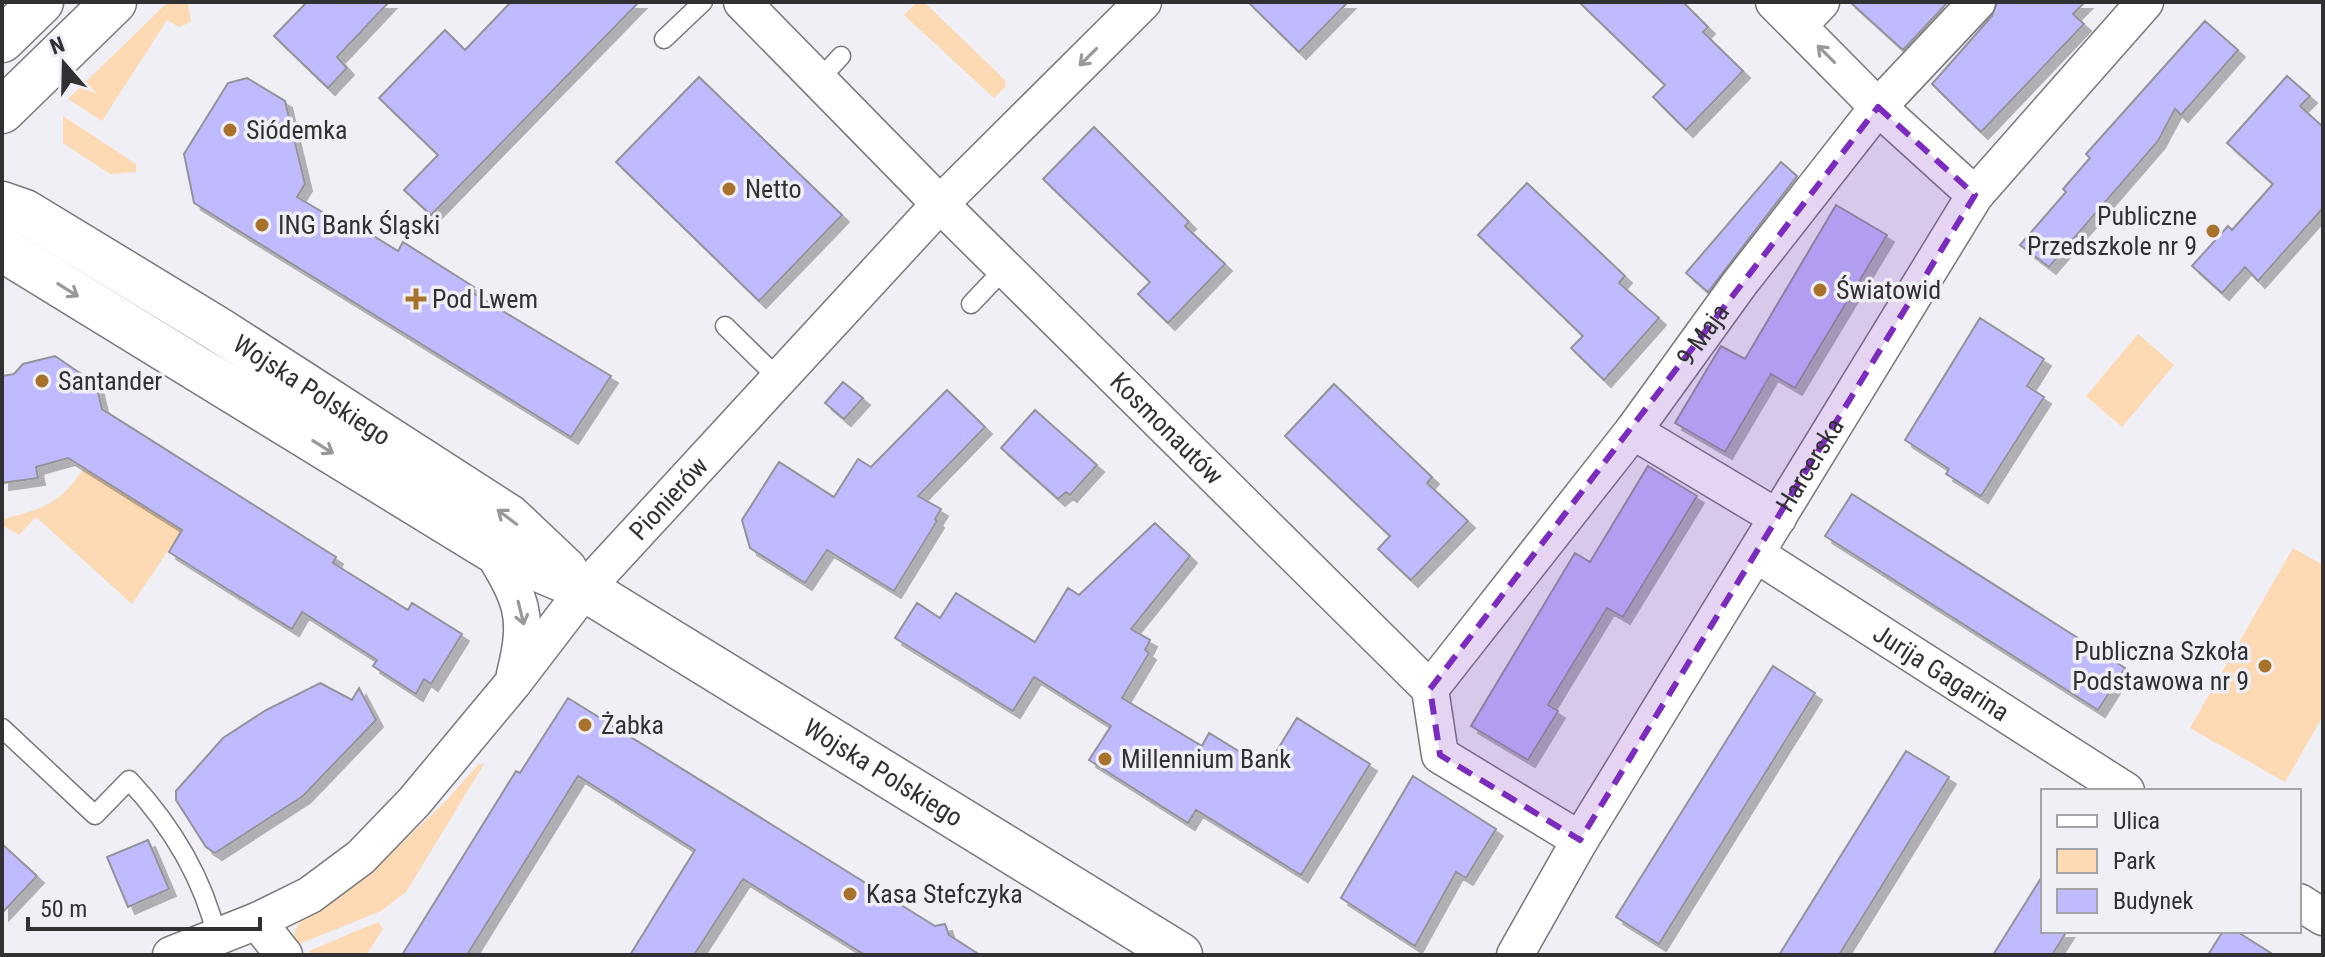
<svg xmlns="http://www.w3.org/2000/svg" width="2325" height="957" viewBox="0 0 2325 957" font-family="'Roboto Condensed',sans-serif">
  <style>
    .green { fill: #fddab3 }
    .building { fill: #c0bafe; stroke: #949399; stroke-width: 2; filter: url(#shadow) }
    .lines { fill: none; stroke-linecap: round; stroke-linejoin: round }
    .lane-casing { stroke: #77777c; stroke-width: 21 }
    .street-casing { stroke: #77777c; stroke-width: 39 }
    .secondary-casing { stroke: #77777c; stroke-width: 47 }
    .lane { stroke: #fff; stroke-width: 18 }
    .street { stroke: #fff; stroke-width: 36 }
    .secondary { stroke: #fff; stroke-width: 44 }
    .oneway { stroke: #989899 }
    .marked { fill: #7b2cbf; fill-opacity: 0.2; stroke: #7b2cbf; stroke-width: 6; stroke-dasharray: 16 10; stroke-linejoin: round }
    .poi-dot { fill: #a8722d; stroke: #efeff5; stroke-width: 3 }
    .labels { text-anchor: middle; dominant-baseline: central; stroke-width: 7; stroke-linejoin: round; paint-order: stroke }
    .poi-label { font-size: 26px; fill: #313133; stroke: #efeff5; text-anchor: start }
    .street-label { font-size: 26px; fill: #313133; stroke: #efeff5 }
  </style>
  <defs>
    <filter id="shadow"><feDropShadow dx="7" dy="7" stdDeviation="0" flood-color="#0004"/></filter>
  </defs>
  <rect width="100%" height="100%" fill="#efeff5"/>
  <path class="green" d="M168 2H188L191 22 179 27 167 20 102 121 68 99Z
    M917 2H924L1005 80 1006 86 994 98 904 15Z
    M63 116 136 164V172L110 174 63 143Z
    M2138 334 2174 365 2122 427 2086 396Z
    M84 468 182 530 132 604 36 517 19 535 2 525V519C44 509 60 504 84 468Z
    M2293 548 2323 565V716L2285 782 2190 728Z
    M479 764H484L406 892 381 911 294 946 295 930 306 914 395 849 443 804Z
    M378 922 383 929 366 955H313L309 951Z"/>
  <path class="building" d="M307 2H389L337 57 347 68 328 88 274 36Z
    M511 2H639L431 215 404 190 438 155 379 98 445 30 465 50Z
    M1248 2H1348L1299 52Z
    M1579 2H1683L1708 27 1703 32 1743 71 1686 130 1653 97 1665 85Z
    M1850 2H1948L1903 50Z
    M1997 2H2085L2073 14 2084 24 1981 132 1932 84 1992 16Z
    M2205 21 2238 50 2181 115 2175 109 2158 141 2049 267 2020 245 2066 192 2063 189 2090 158 2086 154Z
    M2287 76 2310 96 2300 106 2323 127V208L2258 281 2245 267 2222 293 2192 266 2228 226 2232 230 2273 184 2227 143Z
    M699 77 842 215 759 301 616 162Z
    M247 78 285 101 305 184 297 197 356 232 359 227 398 251 403 242 474 287 471 292 611 376 571 437 194 203 184 154 228 83Z
    M1094 127 1189 222 1185 226 1225 264 1168 323 1138 294 1150 282 1043 179Z
    M1781 162 1797 176 1708 292 1686 273Z
    M1527 183 1625 276 1619 283 1659 318 1604 380 1571 348 1583 336 1478 235Z
    M1836 205 1887 235 1795 388 1771 374 1725 452 1675 423 1721 346 1745 359Z
    M1980 318 2044 359 2027 386 2044 397 1981 496 1946 474 1949 469 1905 440Z
    M55 356 96 384 102 409 336 557 333 563 408 610 412 603 462 634 431 684 424 679 416 694 373 666 377 660 302 612 292 629 224 587 169 552 182 530 68 458 36 467 38 478 2 483V376L14 374 23 364Z
    M843 382 863 398 844 419 825 403Z
    M1334 384 1432 477 1427 483 1468 521 1411 580 1378 549 1390 536 1285 436Z
    M947 390 985 427 918 496 941 509 935 519 937 521 894 591 827 550 805 583 750 548 742 520 779 462 834 497 858 459 871 467Z
    M1035 410 1097 465 1070 495 1066 492 1058 499 1001 448Z
    M1648 466 1697 496 1623 617 1607 608 1548 705 1558 711 1528 760 1471 726 1575 553 1590 562Z
    M1852 494 2125 668 2098 710 1825 536Z
    M1155 523 1190 556 1131 629 1150 640 1145 650 1149 653 1122 698 1202 746 1209 733 1266 768 1297 718 1370 764 1301 875 1196 810 1188 823 1089 760 1111 726 1034 677 1013 711 895 638 917 603 940 618 956 593 1035 642 1068 588 1079 595Z
    M1773 666 1815 693 1659 944 1616 917Z
    M320 683 352 700 359 688 376 720 303 796 215 853 206 847 176 800V791L223 738 266 710Z
    M568 698 935 926 945 924 949 935 980 955H865L743 879 694 955H630L695 850 578 776 467 955H402L516 771 520 773Z
    M1906 751 1949 777 1839 955H1779Z
    M1413 776 1496 829 1466 878 1456 872 1415 946 1341 898Z
    M148 840 169 889 128 907 107 857Z
    M2 844 37 876 2 913Z
    M2043 875V931H2067L2052 955H1993Z
    M2223 931H2236L2274 955H2208Z"/>
  <g class="lines">
    <defs>
      <path id="lane" d="M664 39 703 2
        M819 80 841 56
        M971 304 1006 267
        M725 326 779 379
        M2 728 95 815 129 780C170 824 203 878 217 937"/>
      <g id="street">
        <path id="s1" d="M742 2 940 204 1430 689 1440 755 1580 840"/>
        <path d="M1774 2 1878 107 1975 195"/>
        <path d="M1798 26 1821 2"/>
        <path id="s2" d="M1778 518 1633 431 1740 283 1878 107 1977 2"/>
        <path d="M491 549C521 599 530 615 515 674"/>
        <path id="s3" d="M1756 554 2126 791"/>
        <path d="M1430 689 1633 431"/>
        <path d="M2299 902 2323 917"/>
        <path d="M257 921 284 955"/>
        <path id="s4" d="M171 955 257 921 310 895 361 857 414 802 513 683 585 589 940 204 1143 2"/>
        <path id="s5" d="M1515 955 1580 840 1975 195 2145 2"/>
      </g>
      <g id="secondary">
        <path d="M2 40 41 2"/>
        <path d="M2 111 114 2"/>
        <path id="s6" d="M2 204 25 212 219 330 509 517 565 570"/>
        <path id="s7" d="M2 249 491 549 585 589 1180 955"/>
      </g>
    </defs>
    <use href="#lane" class="lane-casing"/>
    <use href="#street" class="street-casing"/>
    <use href="#secondary" class="secondary-casing"/>
    <use href="#lane" class="lane"/>
    <use href="#street" class="street"/>
    <use href="#secondary" class="secondary"/>
  </g>
  <defs><path id="oneway-shaft" d="M-6 0H5M1.5-3L5.5 0L1.5 3" fill="none" stroke-width="1.6" stroke-linecap="round" stroke-linejoin="round" transform="scale(2)"/></defs>
  <g class="oneway">
    <use href="#oneway-shaft" transform="translate(1826 54) rotate(-135)"/>
    <use href="#oneway-shaft" transform="translate(1088 57) rotate(135)"/>
    <use href="#oneway-shaft" transform="translate(68 290) rotate(32)"/>
    <use href="#oneway-shaft" transform="translate(323 447) rotate(32)"/>
    <use href="#oneway-shaft" transform="translate(507 517) rotate(-143)"/>
    <use href="#oneway-shaft" transform="translate(521 613) rotate(76)"/>
  </g>
  <path class="marked" d="M1878 107 1975 195 1580 840 1440 755 1430 689Z"/>
  <g class="poi-dot">
    <circle cx="230" cy="130" r="8"/>
    <circle cx="729" cy="189" r="8"/>
    <circle cx="262" cy="225" r="8"/>
    <circle cx="2213" cy="231" r="8"/>
    <circle cx="1820" cy="290" r="8"/>
    <path d="M412 287h8v8h8v8h-8v8h-8v-8h-8v-8h8z"/>
    <circle cx="42" cy="381" r="8"/>
    <circle cx="2265" cy="666" r="8"/>
    <circle cx="585" cy="725" r="8"/>
    <circle cx="1105" cy="759" r="8"/>
    <circle cx="850" cy="894" r="8"/>
  </g>
  <g class="labels">
    <g class="poi-label">
      <text x="246" y="130">Siódemka</text>
      <text x="745" y="189">Netto</text>
      <text x="2197" y="216" text-anchor="end">Publiczne<tspan x="2197" dy="30">Przedszkole nr 9</tspan></text>
      <text x="278" y="225">ING Bank Śląski</text>
      <text x="1836" y="290">Światowid</text>
      <text x="432" y="299">Pod Lwem</text>
      <text x="58" y="381">Santander</text>
      <text x="2249" y="651" text-anchor="end">Publiczna Szkoła<tspan x="2249" dy="30">Podstawowa nr 9</tspan></text>
      <text x="601" y="725">Żabka</text>
      <text x="1121" y="759">Millennium Bank</text>
      <text x="866" y="894">Kasa Stefczyka</text>
    </g>
    <g class="street-label">
      <text stroke="none"><textPath href="#s2" startOffset="288">9 Maja</textPath></text>
      <text stroke="none"><textPath href="#s6" startOffset="362">Wojska Polskiego</textPath></text>
      <text stroke="none"><textPath href="#s1" startOffset="602">Kosmonautów</textPath></text>
      <text stroke="none"><textPath href="#s5" startOffset="572">Harcerska</textPath></text>
      <text stroke="none"><textPath href="#s4" startOffset="688">Pionierów</textPath></text>
      <text stroke="none"><textPath href="#s3" startOffset="220">Jurija Gagarina</textPath></text>
      <text stroke="none"><textPath href="#s7" startOffset="1026">Wojska Polskiego</textPath></text>
    </g>
  </g>
  <rect width="2325" height="957" fill="none" stroke="#313133" stroke-width="8"/>
  <rect x="2041" y="789" width="260" height="144" fill="#efeff5" stroke="#a3a3a7" stroke-width="2"/>
  <rect x="2057" y="815" width="40" height="12" fill="#ffffff" stroke="#a3a3a7" stroke-width="2"/>
  <text x="2113" y="829" font-size="24" fill="#313133">Ulica</text>
  <rect x="2057" y="849" width="40" height="24" fill="#fddab3" stroke="#a3a3a7" stroke-width="2"/>
  <text x="2113" y="869" font-size="24" fill="#313133">Park</text>
  <rect x="2057" y="889" width="40" height="24" fill="#c0bafe" stroke="#a3a3a7" stroke-width="2"/>
  <text x="2113" y="909" font-size="24" fill="#313133">Budynek</text>
  <g transform="translate(64 64) rotate(340)" stroke="#efeff5" stroke-width="6" paint-order="stroke">
  <path d="M0-6L14 30L0 20L-14 30Z" fill="#313133"/>
  <text y="-12" font-size="22" font-weight="bold" text-anchor="middle" fill="#313133">N</text>
  </g>
  <path d="M28 917v12h232v-12" fill="none" stroke="#313133" stroke-width="4"/>
  <text x="40" y="917" font-size="24" fill="#313133" stroke="#efeff5" stroke-width="6" paint-order="stroke">50 m</text>
</svg>
